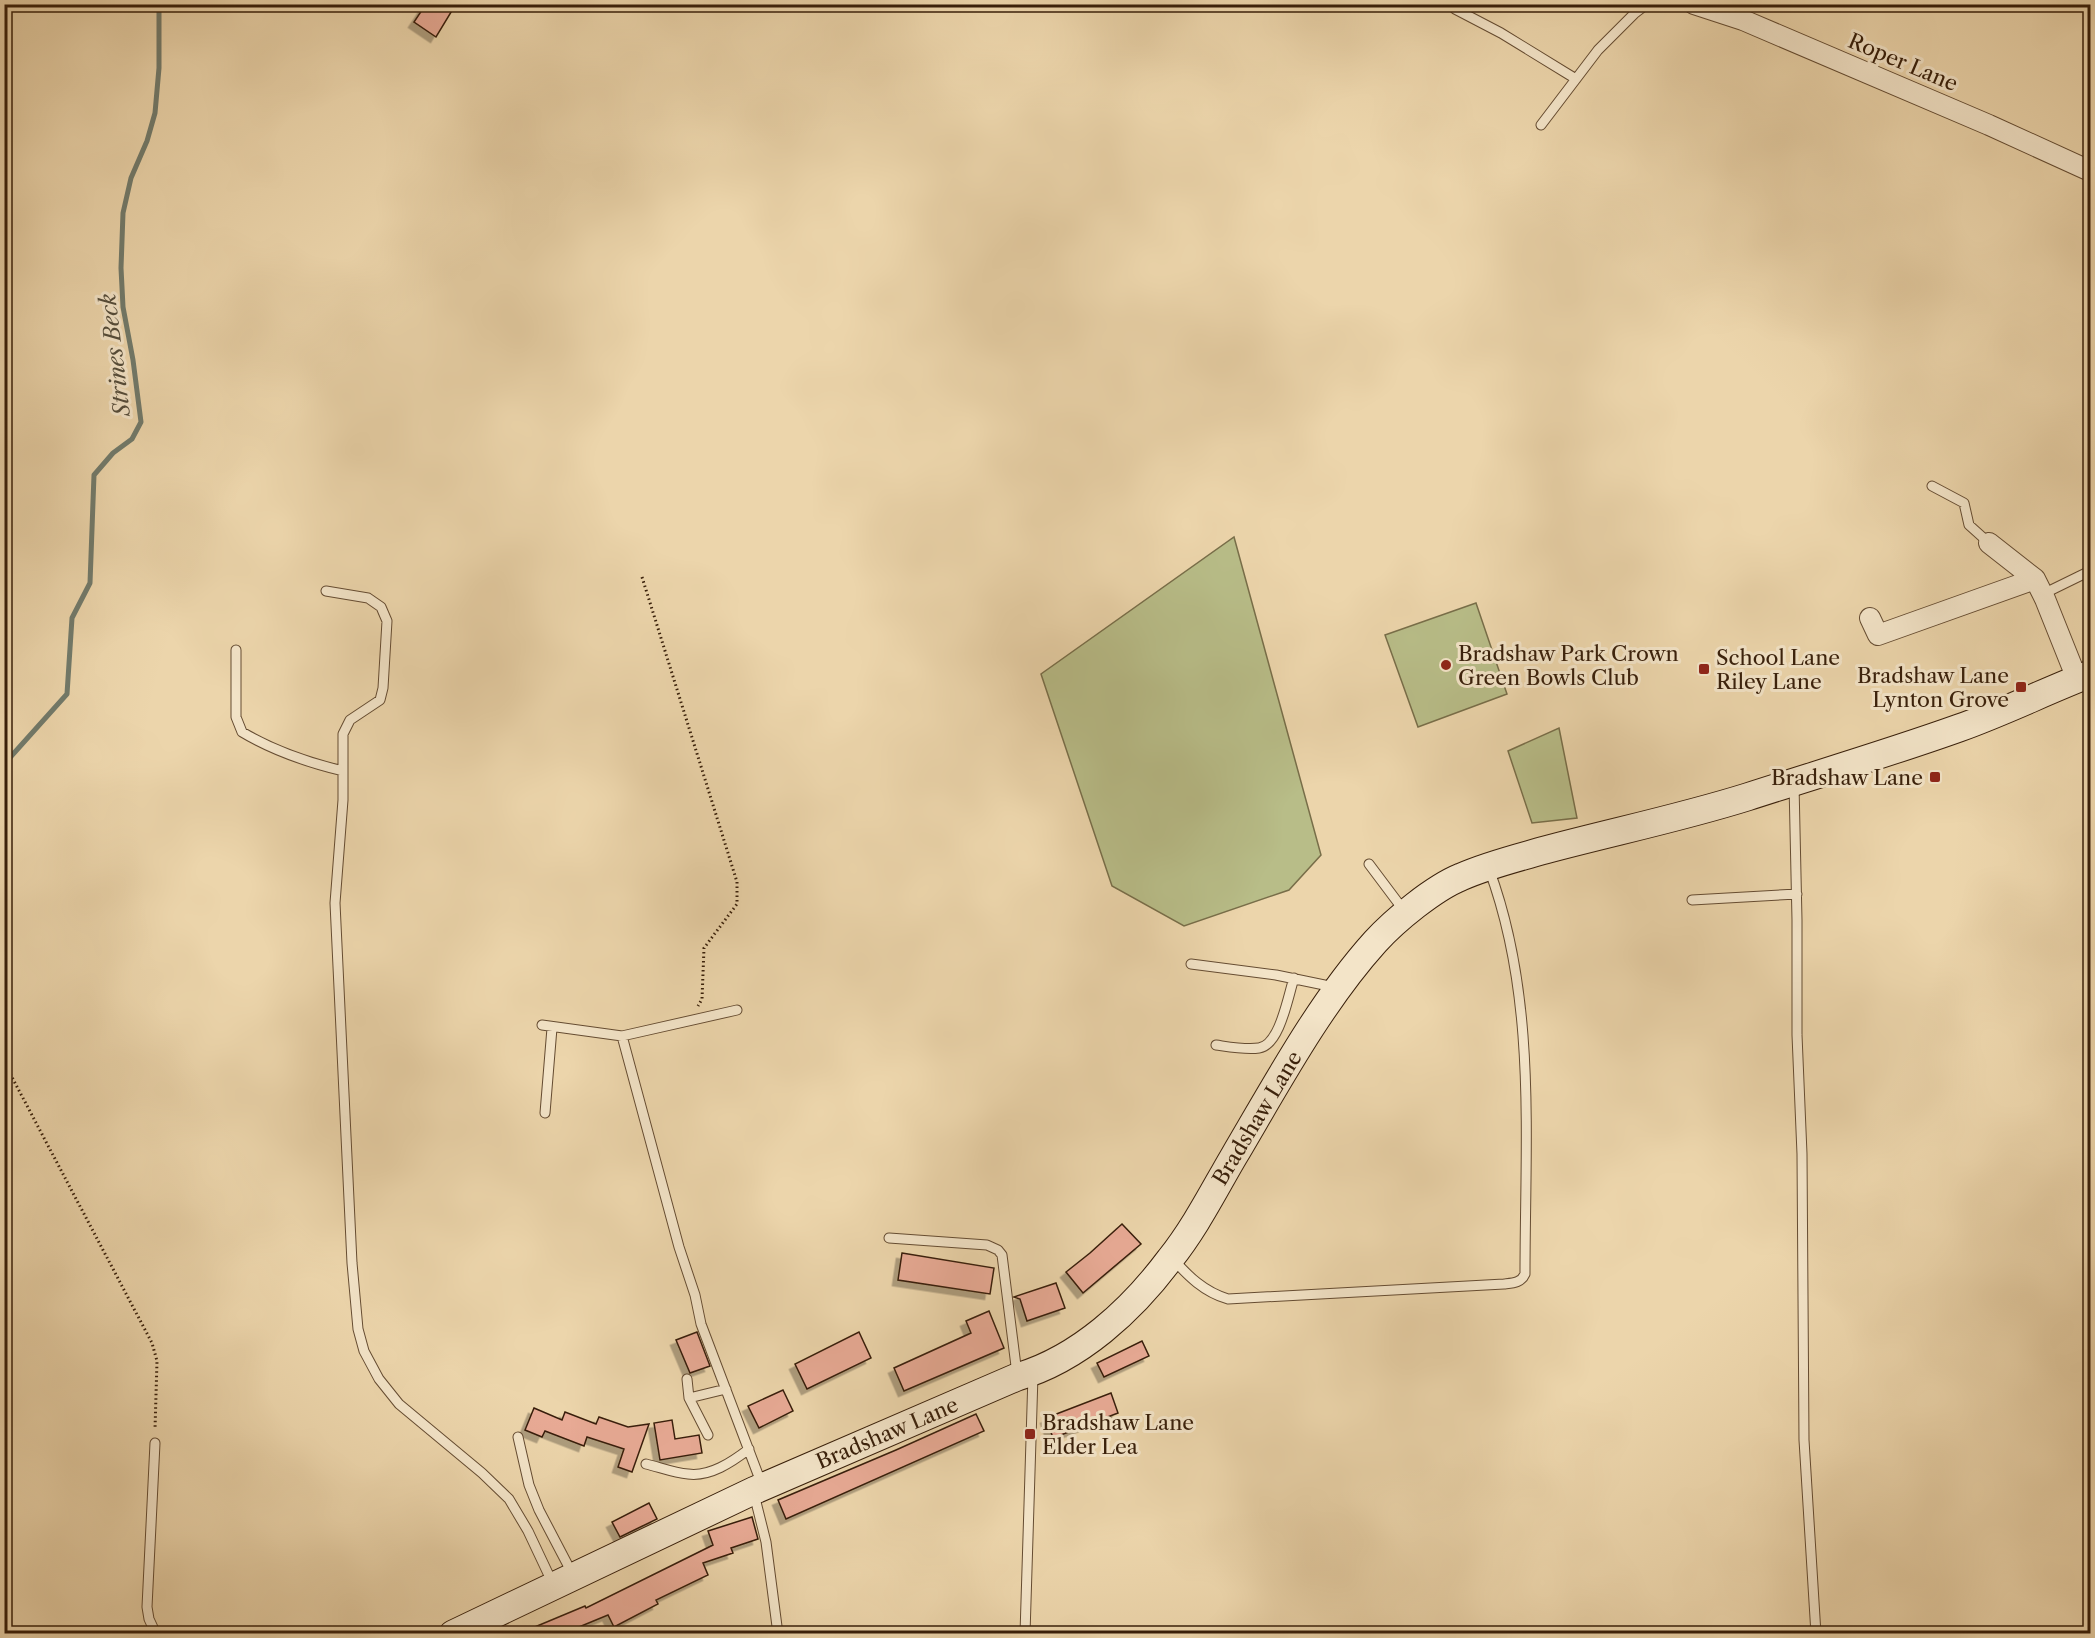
<svg xmlns="http://www.w3.org/2000/svg" width="2095" height="1638" viewBox="0 0 2095 1638" font-family="'Libre Caslon Text',serif">
  <style>
    .green { fill: #b8bd88; stroke: #786e49; stroke-width: 1.5 }
    .lines { fill: none; stroke-linecap: round; stroke-linejoin: round }
    .stream { stroke: #727b6c; stroke-width: 5 }
    .building { fill: #e8aa95; stroke: #381f0a; stroke-width: 1.5; filter: url(#shadow) }
    .lane-casing { stroke: #654c32; stroke-width: 11 }
    .street-casing { stroke: #654c32; stroke-width: 22 }
    .secondary-casing { stroke: #381f0a; stroke-width: 29 }
    .path { stroke: #381f0a; stroke-width: 3; stroke-dasharray: 1.5 3; stroke-linecap: butt }
    .lane { stroke: #f3e4c8; stroke-width: 9 }
    .street { stroke: #f3e4c8; stroke-width: 20 }
    .secondary { stroke: #f3e4c8; stroke-width: 27 }
    .poi-dot { fill: #8f2418; stroke: #f3e4c8; stroke-width: 2 }
    .labels { text-anchor: middle; dominant-baseline: central; stroke-width: 6; stroke-linejoin: round; paint-order: stroke }
    .street-label { font-size: 21px; fill: #381f0a; stroke: #f3e4c8 }
    .poi-label { font-size: 21px; fill: #381f0a; stroke: #f3e4c8; text-anchor: start }
    .water-label { font-size: 22px; font-style: italic; fill: #554d3b; stroke: #f3e4c8 }
  </style>
  <defs>
    <filter id="shadow"><feDropShadow dx="-5.5" dy="5.5" stdDeviation="0" flood-color="#0004"/></filter>
  </defs>
  <rect width="100%" height="100%" fill="#ecd5ab"/>
  <filter id="stains"><feTurbulence type="fractalNoise" baseFrequency=".00333" numOctaves="4"/><feColorMatrix values="0 0 0 0 .2 0 0 0 0 .09 0 0 0 0 .02 0 0 0 .5 -.17"/></filter>
  <radialGradient id="worn" r=".72"><stop offset=".6" stop-color="#630" stop-opacity="0"/><stop offset="1" stop-color="#630" stop-opacity=".3"/></radialGradient>
  <path class="green" d="M1234 537 1321 855 1289 890 1184 926 1112 886 1041 674Z
    M1476 603 1507 694 1418 727 1385 635Z
    M1559 728 1577 818 1532 823 1508 751Z"/>
  <g class="lines">
    <path class="stream" d="M4 768 6 762 67 694 72 618 90 583 94 475 113 453 132 439 141 422 133 360 123 307 121 268 123 213 131 178 147 141 155 113 159 68V4"/>
  </g>
  <path class="building" d="M426 4H456L436 37 414 22Z
    M1122 1224 1141 1244 1083 1293 1066 1272 1090 1253Z
    M902 1253 994 1268 990 1294 898 1280Z
    M1056 1283 1065 1308 1027 1321 1020 1299 1014 1297Z
    M989 1311 1004 1348 904 1391 894 1368 971 1333 966 1321Z
    M697 1332 710 1366 690 1373 676 1340Z
    M859 1332 871 1358 807 1389 795 1364Z
    M1142 1341 1149 1356 1104 1377 1097 1363Z
    M783 1390 793 1411 759 1428 748 1406Z
    M1111 1393 1118 1413 1053 1438 1046 1418Z
    M534 1408 562 1420 565 1412 596 1424 599 1417 628 1427 649 1424 632 1472 618 1467 624 1449 587 1437 584 1446 545 1431 542 1437 525 1430Z
    M976 1414 984 1431 786 1519 778 1500 896 1450Z
    M672 1420 675 1439 699 1435 702 1453 660 1460 654 1423Z
    M649 1503 657 1519 620 1537 612 1522Z
    M752 1517 758 1539 731 1548 733 1553 703 1563 708 1575 656 1600 658 1604 614 1627 608 1615 562 1634H518L585 1606 586 1608 713 1545 708 1531Z"/>
  <g class="lines">
    <defs>
      <path id="lane" d="M1455 9 1501 33 1576 79
        M1541 125 1598 50 1634 14 1647 4
        M1932 486 1964 503 1969 525 1989 543
        M326 591 368 598 381 607 387 621 383 688 380 700 350 720 343 734V800L335 903 352 1263 358 1329 364 1351 379 1379 399 1404 482 1473 509 1499 528 1531 553 1584
        M2043 594 2090 571
        M236 650V717L242 732C272 750 310 763 343 771
        M1794 784 1797 920V1035L1802 1154 1804 1440 1816 1634
        M1369 864 1405 912
        M1692 900 1797 894
        M1191 964 1276 975 1334 987
        M542 1025 622 1036 737 1010
        M622 1036 679 1247 695 1295 701 1324 762 1485
        M1216 1045C1230 1047 1246 1050 1259 1048 1280 1045 1288 996 1294 978
        M545 1113 552 1028
        M889 1238 987 1245 998 1250 1002 1255 1017 1374
        M1172 1258C1188 1276 1204 1292 1228 1299L1504 1284C1513 1283 1521 1283 1525 1274 1525 1139 1537 998 1489 869
        M687 1379 689 1398 708 1435
        M689 1398 726 1389
        M518 1437 529 1485 539 1510 572 1573
        M155 1443 147 1607 149 1619 156 1634
        M646 1464C659 1467 674 1473 688 1474 710 1477 732 1462 749 1449
        M754 1494 766 1542 778 1634
        M1025 1634 1033 1375"/>
      <path id="street" d="M1694 4 1743 20 1989 125 2090 171
        M1989 543 2035 579
        M1870 618 1878 635 2035 579 2045 599 2077 679"/>
      <path id="secondary" d="M453 1634 753 1491 1017 1377C1079 1359 1132 1310 1170 1259 1195 1228 1214 1190 1234 1156 1276 1085 1320 1003 1375 942 1395 920 1434 888 1461 877 1488 865 1517 858 1545 850 1612 832 1680 818 1747 797 1818 774 1889 753 1959 728 2004 712 2046 691 2090 674"/>
    </defs>
    <use href="#lane" class="lane-casing"/>
    <use href="#street" class="street-casing"/>
    <use href="#secondary" class="secondary-casing"/>
    <path class="path" d="M642 577 737 882V904L704 948 702 999 698 1006
      M4 1062 152 1343 157 1361 155 1429"/>
    <use href="#lane" class="lane"/>
    <use href="#street" class="street"/>
    <use href="#secondary" class="secondary"/>
  </g>
  <g class="poi-dot">
    <circle cx="1446" cy="665" r="6"/>
    <rect x="1698" y="663" width="12" height="12" rx="3"/>
    <rect x="2015" y="681" width="12" height="12" rx="3"/>
    <rect x="1929" y="771" width="12" height="12" rx="3"/>
    <rect x="1024" y="1428" width="12" height="12" rx="3"/>
  </g>
  <g class="labels">
    <g class="street-label">
      <text transform="translate(1903 62) rotate(23)">Roper Lane</text>
      <text transform="translate(1257 1118) rotate(-59)">Bradshaw Lane</text>
      <text transform="translate(887 1433) rotate(-23)">Bradshaw Lane</text>
    </g>
    <g class="poi-label">
      <text x="1458" y="653">Bradshaw Park Crown<tspan x="1458" dy="24">Green Bowls Club</tspan></text>
      <text x="1716" y="657">School Lane<tspan x="1716" dy="24">Riley Lane</tspan></text>
      <text x="2009" y="675" text-anchor="end">Bradshaw Lane<tspan x="2009" dy="24">Lynton Grove</tspan></text>
      <text x="1923" y="777" text-anchor="end">Bradshaw Lane</text>
      <text x="1042" y="1422">Bradshaw Lane<tspan x="1042" dy="24">Elder Lea</tspan></text>
    </g>
    <g class="water-label">
      <text transform="translate(115 355) rotate(-97)">Strines Beck</text>
    </g>
  </g>
  <rect width="2095" height="1638" fill="none" stroke="#ecd5ab" stroke-width="24"/>
  <rect x="6" y="6" width="2083" height="1626" fill="none" stroke="#381f0a" stroke-width="3"/>
  <rect x="12" y="12" width="2071" height="1614" fill="none" stroke="#381f0a" stroke-width="1.5"/>
  <rect width="100%" height="100%" filter="url(#stains)"/>
  <rect width="100%" height="100%" fill="url(#worn)"/>
</svg>
